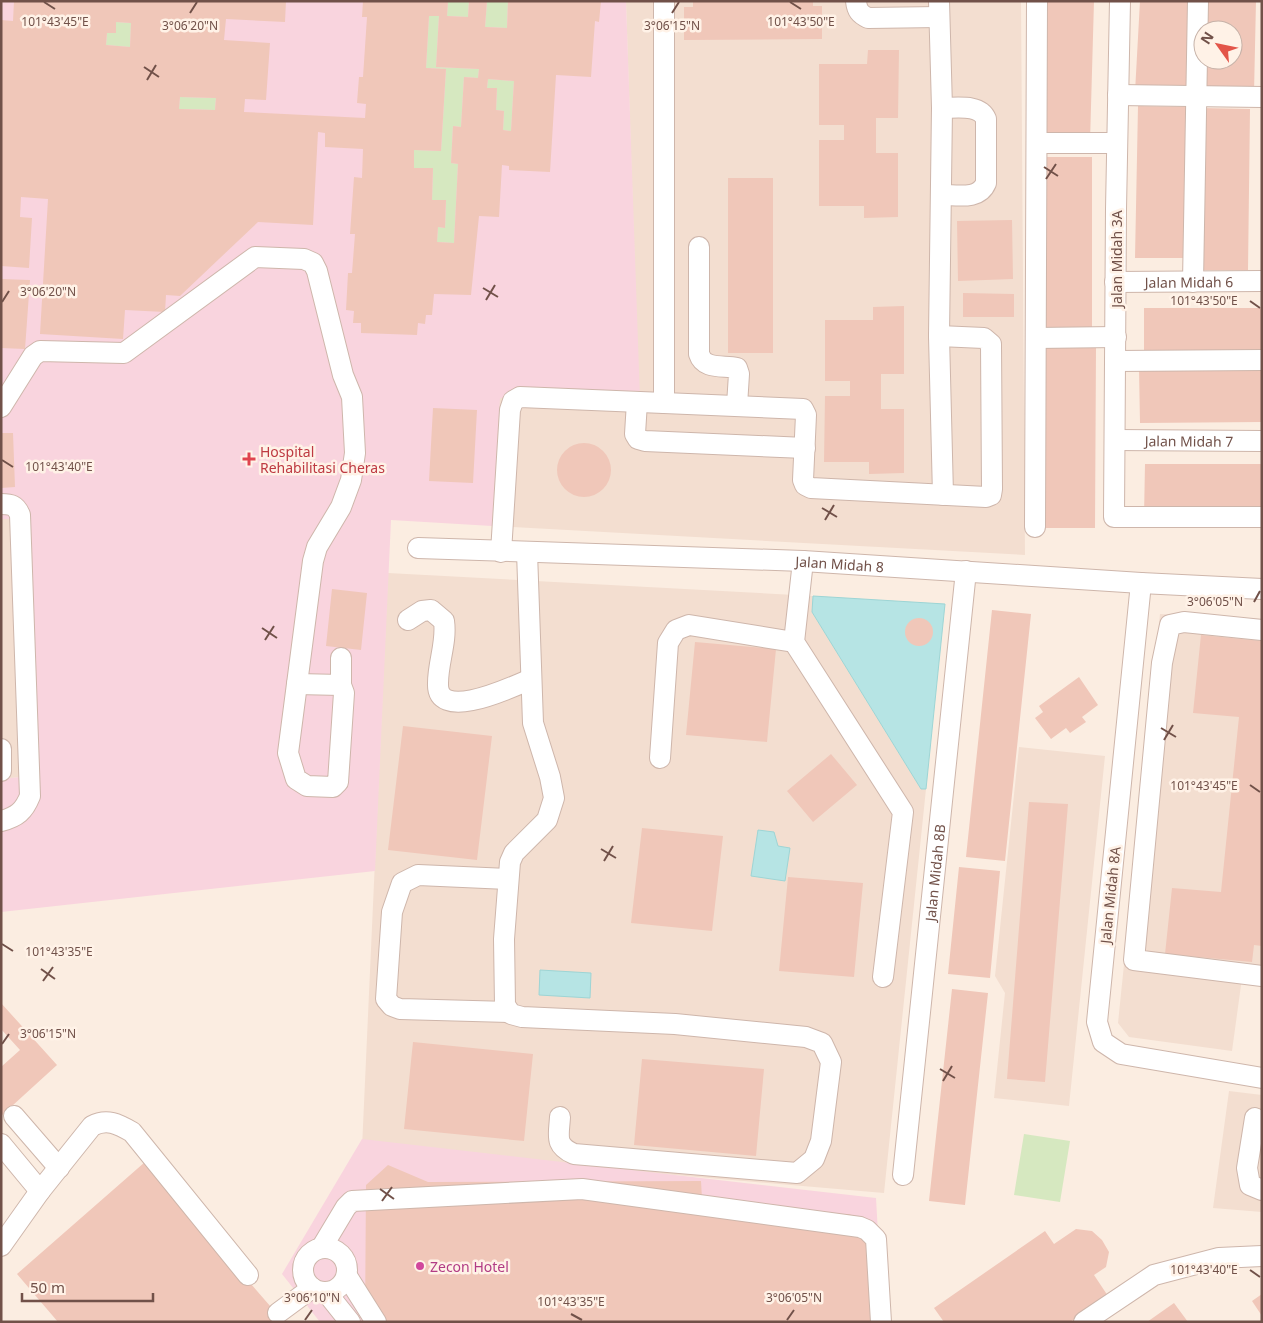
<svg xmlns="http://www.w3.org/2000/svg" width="1263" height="1323" viewBox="0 0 1263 1323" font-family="'Noto Sans',sans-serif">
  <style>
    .residential { fill: #f3ded0 }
    .medical { fill: #f9d4de }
    .green { fill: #d6e8c0 }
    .water { fill: #b6e4e4; stroke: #9dd5d5 }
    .building { fill: #f0c7b9; fill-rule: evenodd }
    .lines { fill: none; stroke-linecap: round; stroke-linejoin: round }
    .minor-casing { stroke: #ceb6ab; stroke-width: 22 }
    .minor { stroke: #fff; stroke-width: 20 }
    .ticks { fill: none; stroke: #715149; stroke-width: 2 }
    .health-dot { fill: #e0444e; stroke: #fff2e7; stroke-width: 2 }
    .hotel-dot { fill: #d1479c; stroke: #fff2e7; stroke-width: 2 }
    .labels { text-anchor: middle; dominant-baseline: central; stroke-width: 5; stroke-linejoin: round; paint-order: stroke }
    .street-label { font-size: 14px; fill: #715149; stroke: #fff2e7 }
    .health-label { font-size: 14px; fill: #be3a42; stroke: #fff2e7; text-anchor: start }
    .hotel-label { font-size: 14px; fill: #b23c85; stroke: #fff2e7; text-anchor: start }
    .ticks-label { font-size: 12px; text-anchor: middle; fill: #715149; stroke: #fff2e7; stroke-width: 5; stroke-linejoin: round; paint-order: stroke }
  </style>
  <rect width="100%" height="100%" fill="#fbede1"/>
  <path class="residential" d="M626 1H1021L1025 555 492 526 499 398 639 399Z
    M1 519H11L21 777 1 779Z
    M388 573 813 596 812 612 921 789H926L884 1193 362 1148Z
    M1160 614 1262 619V981L1242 978 1232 1051 1129 1037 1118 1023Z
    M1019 747 1105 756 1069 1106 994 1098 1005 993 995 976Z
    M1229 1091 1262 1095V1212L1213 1208Z"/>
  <path class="medical" d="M1 1H626L640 399 500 398 492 526 391 520 375 871 1 912V779L20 777 10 519H1Z
    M362 1139 876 1198 883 1322H320L282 1274Z"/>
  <path class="green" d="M448 1H469L468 17 447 16Z
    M487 1H508L507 28 485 27Z
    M429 16H439L436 67 479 69 478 78 464 77 461 127 453 126 451 163 458 164 454 243 437 242 438 227 445 228 446 201 432 200 433 168H414V150L441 151 446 69 426 68Z
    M116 22 131 23 130 47 106 45 107 33H116Z
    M488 79 514 81 511 131 503 130 504 111 496 110 497 89 487 88Z
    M180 97 216 98 215 110 179 109Z
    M1024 1134 1070 1141 1060 1202 1014 1195Z"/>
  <path class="water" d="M813 596 945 604 926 789H921L812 612Z
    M758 830 774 832 778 846 790 848 785 881 751 876Z
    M540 970 591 973 590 998 539 995Z"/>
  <path class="building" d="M14 1H286L285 22 226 19 224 40 270 43 266 100 245 99 244 112 365 118 366 104 357 103 359 77H363L367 17H362L363 1H448L447 16 468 17 469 1H487L485 27 507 28 508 1H601L599 22 595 21 591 77 556 75 550 172 509 170V166L502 165 499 217 479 216 471 295 434 294 432 315H426L425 324 418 323 417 335 361 333V323H353L354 311 346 310 348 273H352L355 234H350L354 177 362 178 363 149 325 147V133L318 132 313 225 258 222 180 296 166 295 165 312 125 310 123 339 40 334 48 199 21 197 20 217 32 218 29 268 1 266V20L13 21ZM429 16H439L436 67 479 69 478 78 464 77 461 127 453 126 451 163 458 164 454 243 437 242 438 227 445 228 446 200H432L433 168H414V150L441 151 446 69 426 68ZM116 22 131 23 130 47 106 45 107 33H116ZM488 79 514 81 511 131 503 130 504 111 496 110 497 88H487ZM180 97 216 98 215 110 179 109Z
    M693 1H813V6H822V39L684 40V7H693Z
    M1044 1H1094L1090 142 1040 140Z
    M1140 1H1191L1187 94 1135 92Z
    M1204 1H1256L1254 93 1202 92 1203 60H1233V30H1203Z
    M868 50H899L898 118H876V153H898V217L864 218V206H819V140H844V125H819V64H867Z
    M1138 106 1189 107 1185 258H1135Z
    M1200 108 1250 109 1248 270H1198Z
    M1040 157H1092V332H1040Z
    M728 178H773V353H728Z
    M1012 220 1013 279 958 281 957 221Z
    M1 279 30 280 25 349 1 348Z
    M963 293 1014 294V317H963Z
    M904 306V374H881V409H904V473L869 474V462H824L825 396H850V381H825V320H873V307Z
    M1144 308H1262V355H1144Z
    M1043 348H1096L1095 528H1042Z
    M1262 367V422L1140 423 1139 368Z
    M433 408 477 410 473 483 429 481Z
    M1 433H13L15 487 1 488Z
    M557 470a27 27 0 1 1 54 0a27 27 0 1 1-54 0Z
    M1145 464H1262V517H1144Z
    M332 589 367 593 361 650 326 646Z
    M992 610 1031 614 1005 861 966 857Z
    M905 632a14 14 0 1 1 28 0a14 14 0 1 1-28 0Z
    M1201 635 1262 641V946L1254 945 1252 962 1165 954 1172 888 1221 892 1239 717 1193 713Z
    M695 642 776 649 767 742 686 735Z
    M1079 677 1098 705 1082 717 1086 722 1070 733 1066 728 1051 739 1035 718 1043 712 1039 706Z
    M403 726 492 736 477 860 388 850Z
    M831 754 857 785 813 822 787 791Z
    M1029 802 1068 804 1045 1082 1007 1079Z
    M642 828 723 836 712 931 631 923Z
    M959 867 1000 871 990 978 948 974Z
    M788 877 863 883 854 977 779 971Z
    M952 989 988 993 965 1205 929 1201Z
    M1 1003 57 1065 1 1116V1067L20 1050 1 1029Z
    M413 1042 533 1054 524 1141 404 1129Z
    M642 1059 764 1069 756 1156 634 1145Z
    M145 1162 284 1322H58L17 1274Z
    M388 1165 428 1182 701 1181 703 1216 849 1214 875 1224 880 1322H365L366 1185Z
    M1076 1229 1092 1231 1102 1240 1109 1252 1106 1267 1094 1275 1108 1296 1070 1322H944L934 1308 1045 1231 1054 1244Z
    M1262 1294V1316L1252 1301Z
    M1174 1303 1188 1322H1147Z"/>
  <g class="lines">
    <defs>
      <g id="minor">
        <path d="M856 1C857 11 860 14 868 18L939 17"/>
        <path d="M939 1 942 108 939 336 943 495"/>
        <path d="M1120 1 1116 209 1114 517H1262"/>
        <path d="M1118 95 1262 97"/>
        <path d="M1037 143H1117"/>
        <path d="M942 195C958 195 979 200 986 183V119C980 104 957 108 942 108"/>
        <path d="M699 247V354C704 370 723 365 737 368L739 374 737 405"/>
        <path id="s1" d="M1115 282 1262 281"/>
        <path d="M1193 282 1198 1"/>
        <path d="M1036 338 1116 337"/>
        <path d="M1115 361 1262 360"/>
        <path d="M637 402 635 434 638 439 645 441 805 448"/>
        <path d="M664 403 803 409 806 415 803 480 805 485 811 488 986 497 991 495 992 489 991 344 984 338 939 336"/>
        <path d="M1 407 33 356 40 351 124 353 255 257 304 259 313 263 317 271 343 375 352 397 355 453 351 480 341 507 317 547 313 561 288 753 296 779 307 786 333 787 338 782 344 693 341 685V658"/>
        <path id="s2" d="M1115 440 1262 441"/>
        <path d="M1 504C11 504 16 505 20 515L30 796C24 811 17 817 1 821"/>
        <path d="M1035 527 1037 1"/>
        <path id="s3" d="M418 548 803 561 1141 583 1262 589"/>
        <path d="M501 552 510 410 513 401 520 397 664 403V1"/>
        <path d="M527 552 533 723 550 777 554 798 547 820 514 853 510 862 504 939 505 1005 511 1014 522 1017 675 1024 806 1037 822 1043 831 1062 821 1141 814 1159 797 1173 574 1154C554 1145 559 1136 560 1117"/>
        <path d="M803 561 794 642 903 812 883 977"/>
        <path d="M1141 583 1097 1022 1103 1042 1121 1054 1262 1078"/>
        <path d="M408 620 422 611 431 610 444 621C447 642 438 662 438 683 436 724 514 686 531 679"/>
        <path d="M1262 630 1184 622 1170 625 1162 663 1134 960 1262 976"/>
        <path d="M297 684 341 685"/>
        <path d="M1 749V771"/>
        <path d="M660 758 668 643 676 630 689 625 794 642"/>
        <path d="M508 879 418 875 402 883 392 912 386 999 392 1006 400 1009 509 1012"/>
        <path d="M14 1116 59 1168"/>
        <path d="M1255 1118 1247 1168 1250 1185 1262 1190"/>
        <path d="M1 1144 40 1191"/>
        <path id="s4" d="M903 1175 966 571"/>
        <path d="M1 1246 40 1191 92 1126C107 1118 118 1124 132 1132L248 1275"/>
        <path d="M322 1247 346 1207 352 1201 582 1189 860 1227 867 1230 876 1239 881 1322"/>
        <circle cx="325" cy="1270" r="22"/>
        <path d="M347 1276 376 1322"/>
        <path d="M326 1292 350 1322"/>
        <path d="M278 1313 312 1288"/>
        <path d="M1084 1322 1154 1275 1219 1258 1262 1256"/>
      </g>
    </defs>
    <use href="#minor" class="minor-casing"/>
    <use href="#minor" class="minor"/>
  </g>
  <path class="ticks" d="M44 2 55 9M790 2 801 9M190 13 197 2M672 13 679 2M144 67 159 77M147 80 156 65M1044 167 1058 176M1046 179 1056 164M483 288 498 297M486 300 495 285M1250 301 1260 308M2 302 9 291M2 460 13 467M822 508 837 517M825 520 834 505M1254 602 1260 591M262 628 277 638M265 640 274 626M1161 728 1176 737M1164 740 1173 725M1250 785 1260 792M601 849 616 858M604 861 613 846M2 944 13 951M41 969 55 979M43 981 53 967M2 1044 9 1034M940 1069 955 1078M943 1081 952 1066M380 1189 394 1199M382 1201 392 1187M1250 1270 1260 1277M571 1314 582 1320M305 1320 312 1310M787 1320 794 1310"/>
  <path class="health-dot" d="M246.5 451.5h5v5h5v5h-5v5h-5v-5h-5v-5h5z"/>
  <circle class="hotel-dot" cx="420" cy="1266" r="5"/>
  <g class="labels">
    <g class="street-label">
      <text transform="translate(1116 259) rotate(-90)">Jalan Midah 3A</text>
      <text stroke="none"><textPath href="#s1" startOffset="74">Jalan Midah 6</textPath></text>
      <text stroke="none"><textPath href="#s2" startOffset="74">Jalan Midah 7</textPath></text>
      <text stroke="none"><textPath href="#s3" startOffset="422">Jalan Midah 8</textPath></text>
      <text stroke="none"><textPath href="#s4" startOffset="304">Jalan Midah 8B</textPath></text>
      <text transform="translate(1110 895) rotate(-84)">Jalan Midah 8A</text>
    </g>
    <g class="health-label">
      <text x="260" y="451">Hospital<tspan x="260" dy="16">Rehabilitasi Cheras</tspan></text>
    </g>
    <g class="hotel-label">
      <text x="430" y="1266">Zecon Hotel</text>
    </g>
  </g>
  <g class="ticks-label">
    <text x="55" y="26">101°43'45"E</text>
    <text x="801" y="26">101°43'50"E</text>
    <text x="190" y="30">3°06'20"N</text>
    <text x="672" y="30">3°06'15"N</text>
    <text x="48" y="296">3°06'20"N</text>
    <text x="1204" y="305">101°43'50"E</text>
    <text x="59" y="471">101°43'40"E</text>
    <text x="1215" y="606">3°06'05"N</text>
    <text x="1204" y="790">101°43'45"E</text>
    <text x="59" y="956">101°43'35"E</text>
    <text x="48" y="1038">3°06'15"N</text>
    <text x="1204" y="1274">101°43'40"E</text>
    <text x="312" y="1302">3°06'10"N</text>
    <text x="794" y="1302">3°06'05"N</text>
    <text x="571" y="1306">101°43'35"E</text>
  </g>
  <rect width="1263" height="1323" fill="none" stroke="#715149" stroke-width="5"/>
  <g transform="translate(1218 45) rotate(303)"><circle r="24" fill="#fff2e7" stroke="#c6b2a8"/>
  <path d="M0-4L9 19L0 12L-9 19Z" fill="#e35549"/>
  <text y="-8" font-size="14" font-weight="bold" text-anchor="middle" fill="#715149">N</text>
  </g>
  <path d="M22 1293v8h131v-8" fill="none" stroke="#715149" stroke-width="2.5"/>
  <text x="30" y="1293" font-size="15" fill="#715149" stroke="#fff2e7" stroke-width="4" paint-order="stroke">50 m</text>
</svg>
